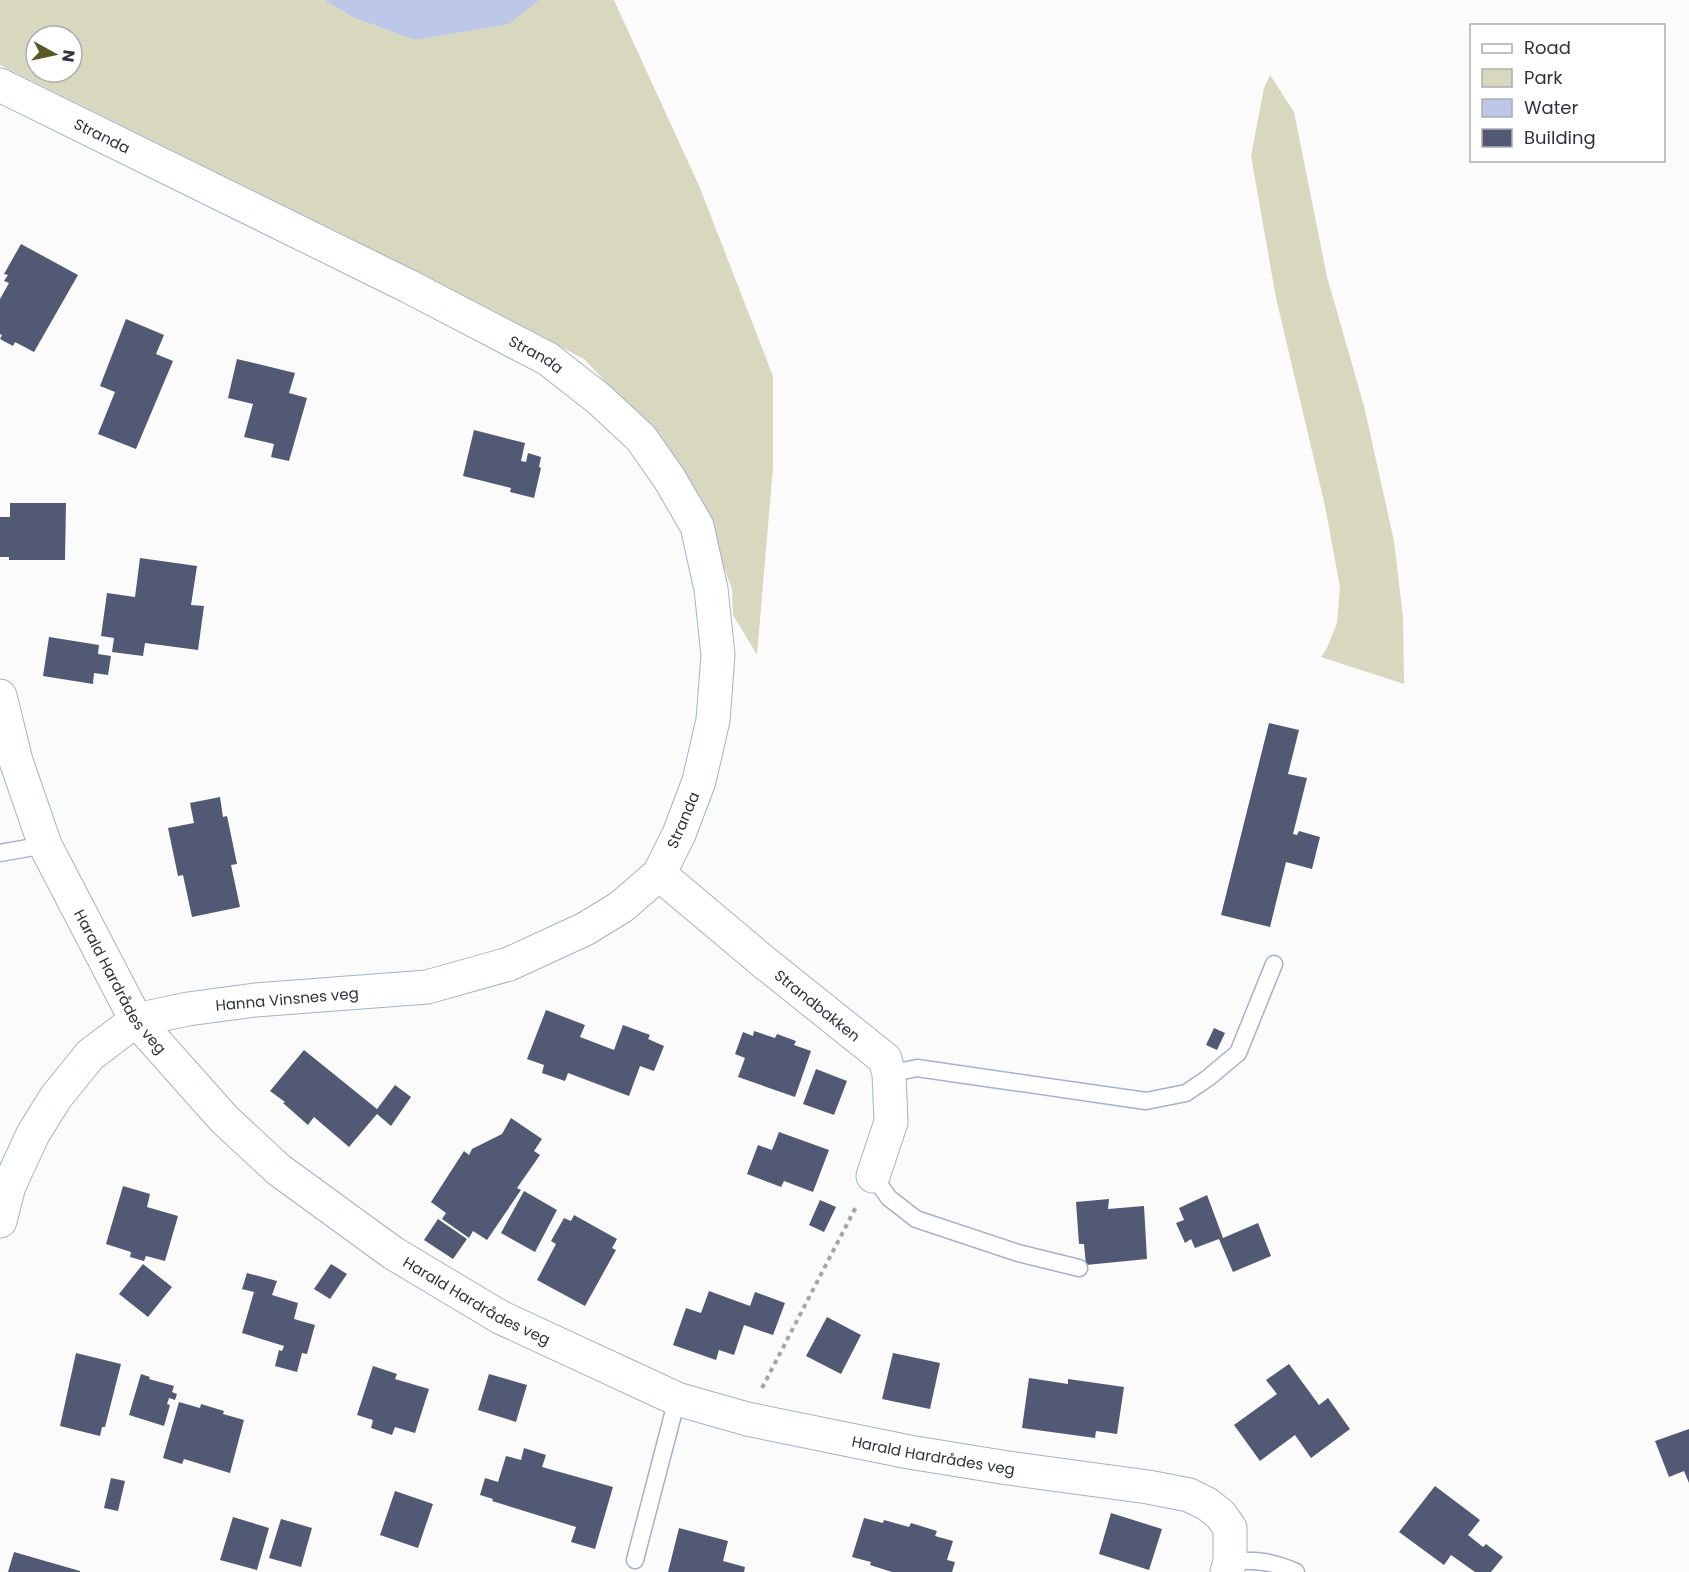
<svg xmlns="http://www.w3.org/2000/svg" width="1689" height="1572" viewBox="0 0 1689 1572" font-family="Poppins,sans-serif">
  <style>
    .green { fill: #d7d8be; fill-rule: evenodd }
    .water { fill: #bdc7e8 }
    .building { fill: #515975 }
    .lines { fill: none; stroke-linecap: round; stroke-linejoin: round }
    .service-casing { stroke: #a6b0cf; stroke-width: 19 }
    .minor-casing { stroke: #a6b0cf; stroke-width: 35 }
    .path { stroke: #a3a5aa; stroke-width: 4; stroke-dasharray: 4.5 4.5; stroke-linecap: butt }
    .service { stroke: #fff; stroke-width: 16 }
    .minor { stroke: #fff; stroke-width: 33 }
    .labels { text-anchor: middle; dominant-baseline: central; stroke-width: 6; stroke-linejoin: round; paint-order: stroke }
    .street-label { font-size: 15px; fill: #2f333f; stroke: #fff }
  </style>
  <rect width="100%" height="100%" fill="#fbfbfb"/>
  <path class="green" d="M0 0H324L354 18 415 40 466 30 539 0H614L700 188 773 376V467L757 655 733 615 732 589 701 508 664 444 584 359 342 234 0 65ZM36 36H72V72H36Z
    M1270 75 1294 112 1327 277 1364 406 1394 541 1403 617 1404 684 1321 657 1327 648 1337 623 1340 587 1325 506 1276 298 1251 156 1264 88Z"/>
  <path class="water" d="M324 0H539L509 24 415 40 354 18Z"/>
  <path class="building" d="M21 244 78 275 34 352 15 342 13 346 0 339 2 335 0 334V299L9 283 4 281 8 275 4 274Z
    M126 319 164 335 156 354 173 361 136 449 98 434 115 392 100 386Z
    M237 359 295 373 289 393 307 398 289 461 271 457 274 444 244 437 253 404 228 398Z
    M474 430 525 443 521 461 526 462 528 453 541 457 539 467 541 468 534 498 510 492 511 488 463 476Z
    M10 503H66L65 560H9V557H0V517H10Z
    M140 558 197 566 191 605 204 606 198 650 145 643 143 656 112 652 114 638 101 636 107 593 135 597Z
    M49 637 99 645 98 654 111 656 108 675 94 673 93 684 43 676Z
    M1269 723 1299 730 1288 774 1307 778 1293 834 1297 835 1299 831 1320 837 1312 869 1286 862 1270 927 1221 915Z
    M220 797 223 817 227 816 237 864 231 865 240 907 192 917 183 875 178 876 168 828 194 823 190 803Z
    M546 1010 585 1025 580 1037 614 1050 623 1025 650 1035 648 1039 664 1046 654 1071 640 1066 629 1096 568 1073 565 1081 542 1073 544 1065 527 1059Z
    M1214 1028 1225 1033 1217 1050 1206 1045Z
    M754 1031 775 1038 777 1034 796 1041 794 1045 811 1051 795 1097 738 1077 745 1058 735 1054 743 1032 753 1036Z
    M304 1050 377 1109 395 1085 411 1097 391 1126 377 1114 349 1147 314 1117 308 1125 283 1103 285 1102 270 1091Z
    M816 1069 847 1081 834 1115 803 1104Z
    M511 1118 542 1139 534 1151 540 1155 517 1188 521 1190 487 1240 473 1231 469 1238 442 1219 446 1213 431 1202 464 1151 469 1155 472 1149 502 1134Z
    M779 1132 829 1150 813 1192 784 1181 781 1187 747 1174 758 1145 772 1150Z
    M123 1186 150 1194 147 1207 178 1216 165 1261 146 1256 144 1261 130 1257 131 1252 106 1244Z
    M524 1191 557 1210 535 1252 501 1233Z
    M1207 1195 1223 1238 1258 1223 1271 1256 1233 1272 1219 1239 1195 1248 1191 1239 1185 1243 1176 1223 1184 1220 1179 1208Z
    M1109 1199 1108 1209 1144 1206 1147 1259 1086 1265 1084 1244H1079L1076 1202Z
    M820 1200 836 1207 824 1232 809 1225Z
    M574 1215 617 1239 612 1248 616 1250 585 1306 537 1280 556 1244 551 1241 564 1218 571 1221Z
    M438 1219 467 1239 453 1259 424 1240Z
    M143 1264 172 1287 148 1317 119 1294Z
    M331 1264 347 1274 330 1299 314 1289Z
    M247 1273 277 1281 272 1295 298 1303 294 1319 315 1325 307 1354 302 1353 297 1372 275 1366 279 1350 282 1351 284 1346 242 1333 254 1292 242 1289Z
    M709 1291 750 1306 755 1292 785 1303 773 1335 744 1325 734 1355 719 1350 716 1360 673 1345 686 1308 701 1313Z
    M827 1317 861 1335 841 1374 806 1356Z
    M76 1353 121 1364 105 1427H102L100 1436 60 1426Z
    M893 1353 940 1363 930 1409 882 1399Z
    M1289 1364 1319 1405 1328 1398 1350 1429 1311 1458 1295 1435 1260 1461 1234 1425 1277 1394 1266 1380Z
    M373 1366 397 1374 395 1379 429 1389 415 1433 395 1427 392 1435 371 1428 373 1420 357 1415Z
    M141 1374 150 1377 149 1379 174 1386 172 1392 177 1394 175 1400 169 1398 167 1404 170 1405 164 1426 129 1415Z
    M489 1374 527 1385 516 1422 478 1410Z
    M1029 1378 1068 1384V1379L1124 1387 1117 1434 1096 1431 1095 1438 1022 1428Z
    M179 1402 200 1408 201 1404 224 1411 223 1414 244 1420 230 1473 184 1459 182 1464 163 1458Z
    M1689 1429V1483L1684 1471 1669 1477 1655 1441Z
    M524 1448 546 1455 542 1467 613 1487 595 1549 571 1542 576 1527 492 1501 493 1499 480 1495 485 1478 498 1482 506 1456 521 1460Z
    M111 1478 125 1481 118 1511 104 1508Z
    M1435 1486 1480 1520 1468 1535 1483 1547 1486 1544 1503 1557 1491 1572H1475L1451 1555 1444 1565 1399 1532Z
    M395 1491 433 1504 418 1548 380 1535Z
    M1111 1513 1162 1529 1149 1570 1099 1554Z
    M233 1517 269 1528 257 1570 220 1560Z
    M864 1518 883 1523 884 1520 909 1527 911 1523 937 1531 935 1536 953 1541 947 1560 955 1562 952 1572H892L870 1565 871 1562 852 1557Z
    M281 1519 312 1528 301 1567 269 1558Z
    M679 1528 728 1541 723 1561 745 1567 744 1572H668Z
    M14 1552 80 1571V1572H8Z"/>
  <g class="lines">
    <defs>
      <path id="service" d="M0 853 45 845
        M889 1074 917 1068 1146 1101 1186 1093 1208 1078 1238 1053 1274 964
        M873 1176 889 1198 916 1219 1018 1253 1079 1268
        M635 1560 677 1399
        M1230 1561C1256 1560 1272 1561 1296 1572"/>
      <g id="minor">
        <path id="s1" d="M0 85 408 286 548 359 599 399 641 438 669 478 697 526 711 589 718 655 713 720 699 781 679 834 659 874 621 907 585 929 509 964 427 987 255 1000 188 1009 136 1020 90 1055 56 1097 33 1134 9 1186 0 1221"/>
        <path id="s2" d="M0 696 16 761 45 845 136 1020 225 1120 279 1170 393 1253 500 1317 677 1399 747 1419 909 1452 1008 1468 1148 1487 1189 1495 1207 1504 1220 1514 1230 1528V1561L1227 1572"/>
        <path id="s3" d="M659 874 765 963 885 1059 889 1074 891 1122 873 1176"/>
      </g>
    </defs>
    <use href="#service" class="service-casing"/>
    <use href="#minor" class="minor-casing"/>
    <path class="path" d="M762 1388 857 1205"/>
    <use href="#service" class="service"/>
    <use href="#minor" class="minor"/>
  </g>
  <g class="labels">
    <g class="street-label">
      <text stroke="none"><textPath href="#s1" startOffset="114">Stranda</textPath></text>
      <text stroke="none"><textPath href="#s1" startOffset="600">Stranda</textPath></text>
      <text transform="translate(683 820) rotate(-67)">Stranda</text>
      <text stroke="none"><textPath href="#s2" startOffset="312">Harald Hardrådes veg</textPath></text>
      <text transform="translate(287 999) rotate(-5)">Hanna Vinsnes veg</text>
      <text stroke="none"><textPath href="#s3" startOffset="206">Strandbakken</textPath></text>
      <text stroke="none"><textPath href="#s2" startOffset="798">Harald Hardrådes veg</textPath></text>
      <text stroke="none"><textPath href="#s2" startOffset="1284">Harald Hardrådes veg</textPath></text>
    </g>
  </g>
  <rect x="1470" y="24" width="195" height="138" fill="#ffffff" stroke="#acadb2" stroke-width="1.5"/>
  <rect x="1482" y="44" width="30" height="9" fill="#ffffff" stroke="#acadb2" stroke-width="1.5"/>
  <text x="1524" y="54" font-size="18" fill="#2f333f">Road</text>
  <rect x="1482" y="69" width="30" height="18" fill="#d7d8be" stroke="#acadb2" stroke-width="1.5"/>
  <text x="1524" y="84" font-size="18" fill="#2f333f">Park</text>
  <rect x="1482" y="99" width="30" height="18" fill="#bdc7e8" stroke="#acadb2" stroke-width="1.5"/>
  <text x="1524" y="114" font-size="18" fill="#2f333f">Water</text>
  <rect x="1482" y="129" width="30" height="18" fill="#515975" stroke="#acadb2" stroke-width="1.5"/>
  <text x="1524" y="144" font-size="18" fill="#2f333f">Building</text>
  <g transform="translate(54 54) rotate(98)"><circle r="28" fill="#ffffff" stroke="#acadb2" stroke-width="1.5"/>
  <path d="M0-4.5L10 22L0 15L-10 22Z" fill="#595926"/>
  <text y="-9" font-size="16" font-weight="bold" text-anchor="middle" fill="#2f333f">N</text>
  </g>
</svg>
